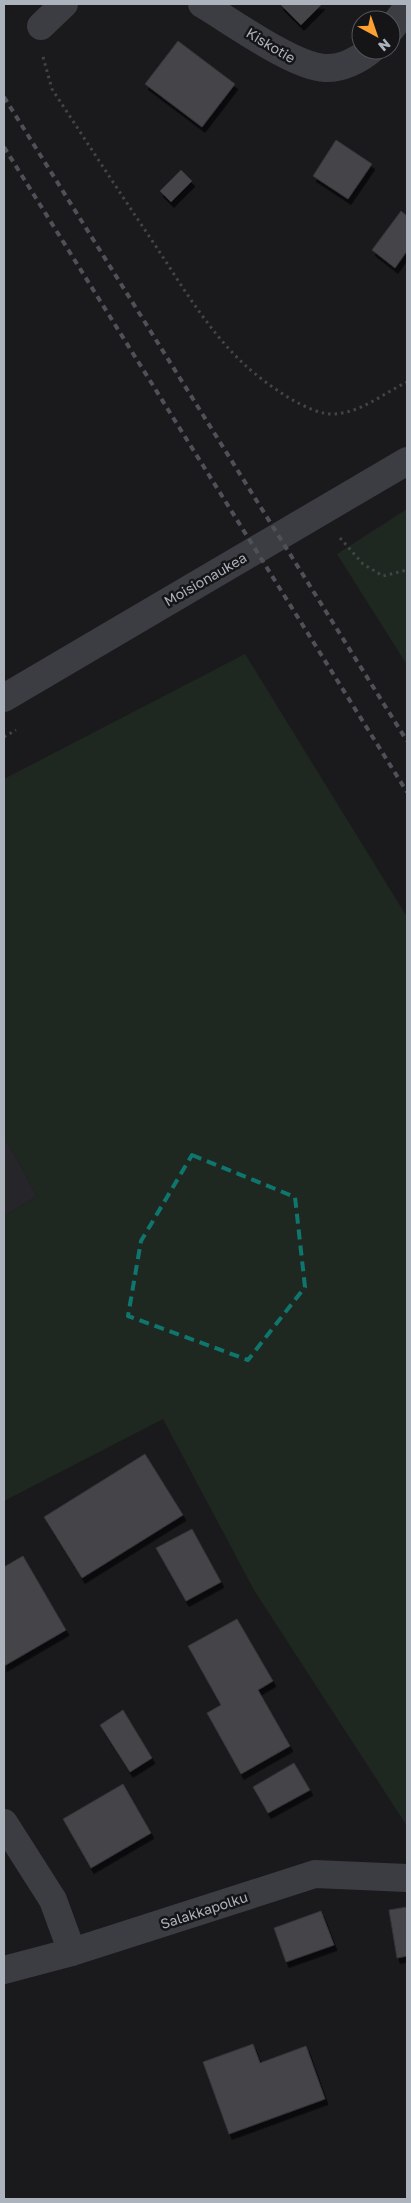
<svg xmlns="http://www.w3.org/2000/svg" width="411" height="2203" viewBox="0 0 411 2203" font-family="'Golos Text',sans-serif">
  <style>
    .built { fill: #26262a }
    .green { fill: #1f2820 }
    .building { fill: #44454a; stroke: #343439; filter: url(#shadow) }
    .lines { fill: none; stroke-linecap: round; stroke-linejoin: round }
    .path { stroke: #414449; stroke-width: 3; stroke-dasharray: 2.5 4; stroke-linecap: butt }
    .minor { stroke: #3b3d42; stroke-width: 28 }
    .tertiary { stroke: #3b3d42; stroke-width: 28 }
    .rail { stroke: #4e5157; stroke-width: 4; stroke-dasharray: 6 5; stroke-linecap: butt }
    .marked { fill: none; stroke: #0f766e; stroke-width: 4; stroke-dasharray: 10 6; stroke-linejoin: round }
    .labels { text-anchor: middle; dominant-baseline: central; stroke-width: 5; stroke-linejoin: round; paint-order: stroke }
    .street-label { font-size: 14px; fill: #acb3bd; stroke: #151518 }
  </style>
  <defs>
    <filter id="shadow"><feDropShadow dx="3" dy="5.5" stdDeviation="0" flood-color="#0009"/></filter>
  </defs>
  <rect width="100%" height="100%" fill="#1a1a1d"/>
  <path class="built" d="M4 1136 37 1196 4 1216Z"/>
  <path class="green" d="M407 509V665L337 554Z
    M245 654 407 917V1826L254 1590 163 1419 4 1501V1216L37 1196 4 1136V779Z"/>
  <path class="building" d="M280 4H322L301 25Z
    M178 41 235 84 202 127 145 84Z
    M336 140 372 164 348 199 313 176Z
    M181 170 192 181 171 202 160 191Z
    M401 211 407 216V251L395 268 372 250Z
    M145 1454 183 1515 82 1578 44 1517Z
    M192 1529 221 1582 186 1601 156 1548Z
    M23 1556 66 1630 4 1666V1567Z
    M237 1619 273 1681 258 1690 290 1746 241 1774 207 1713 221 1705 188 1646Z
    M123 1710 152 1758 130 1772 100 1725Z
    M294 1763 310 1790 268 1813 253 1787Z
    M123 1784 151 1833 91 1868 63 1819Z
    M407 1907V1956L397 1958 389 1910Z
    M321 1911 334 1945 286 1962 274 1928Z
    M253 2044 260 2063 306 2046 325 2099 229 2134 203 2062Z"/>
  <g class="lines">
    <path class="path" d="M43 57 52 89C86 141 120 193 155 245 182 286 209 332 246 366 265 383 309 416 335 414 362 412 384 393 407 382
      M340 538 363 564 383 576 407 570
      M4 737 16 730"/>
    <path class="minor" d="M202 4C231 21 294 67 325 68 341 69 359 60 371 50
      M41 26 64 4
      M391 29 407 8
      M4 1823 53 1900 72 1952
      M4 1970 72 1952 315 1874 407 1878"/>
    <path class="tertiary" d="M4 698 407 461"/>
    <path class="rail" d="M4 97 407 741
      M4 147 407 792"/>
  </g>
  <path class="marked" d="M192 1155 295 1197 305 1287 248 1360 128 1316 141 1241Z"/>
  <g class="labels">
    <g class="street-label">
      <text transform="translate(271 45) rotate(31)">Kiskotie</text>
      <text transform="translate(205 579) rotate(-30)">Moisionaukea</text>
      <text transform="translate(204 1910) rotate(-18)">Salakkapolku</text>
    </g>
  </g>
  <rect width="411" height="2203" fill="none" stroke="#acb3bd" stroke-width="10"/>
  <g transform="translate(376 35) rotate(140)"><circle r="24" fill="#151518" stroke="#51545a"/>
  <path d="M0-4L9 19L0 12L-9 19Z" fill="#fea031"/>
  <text y="-8" font-size="14" font-weight="bold" text-anchor="middle" fill="#acb3bd">N</text>
  </g>
</svg>
